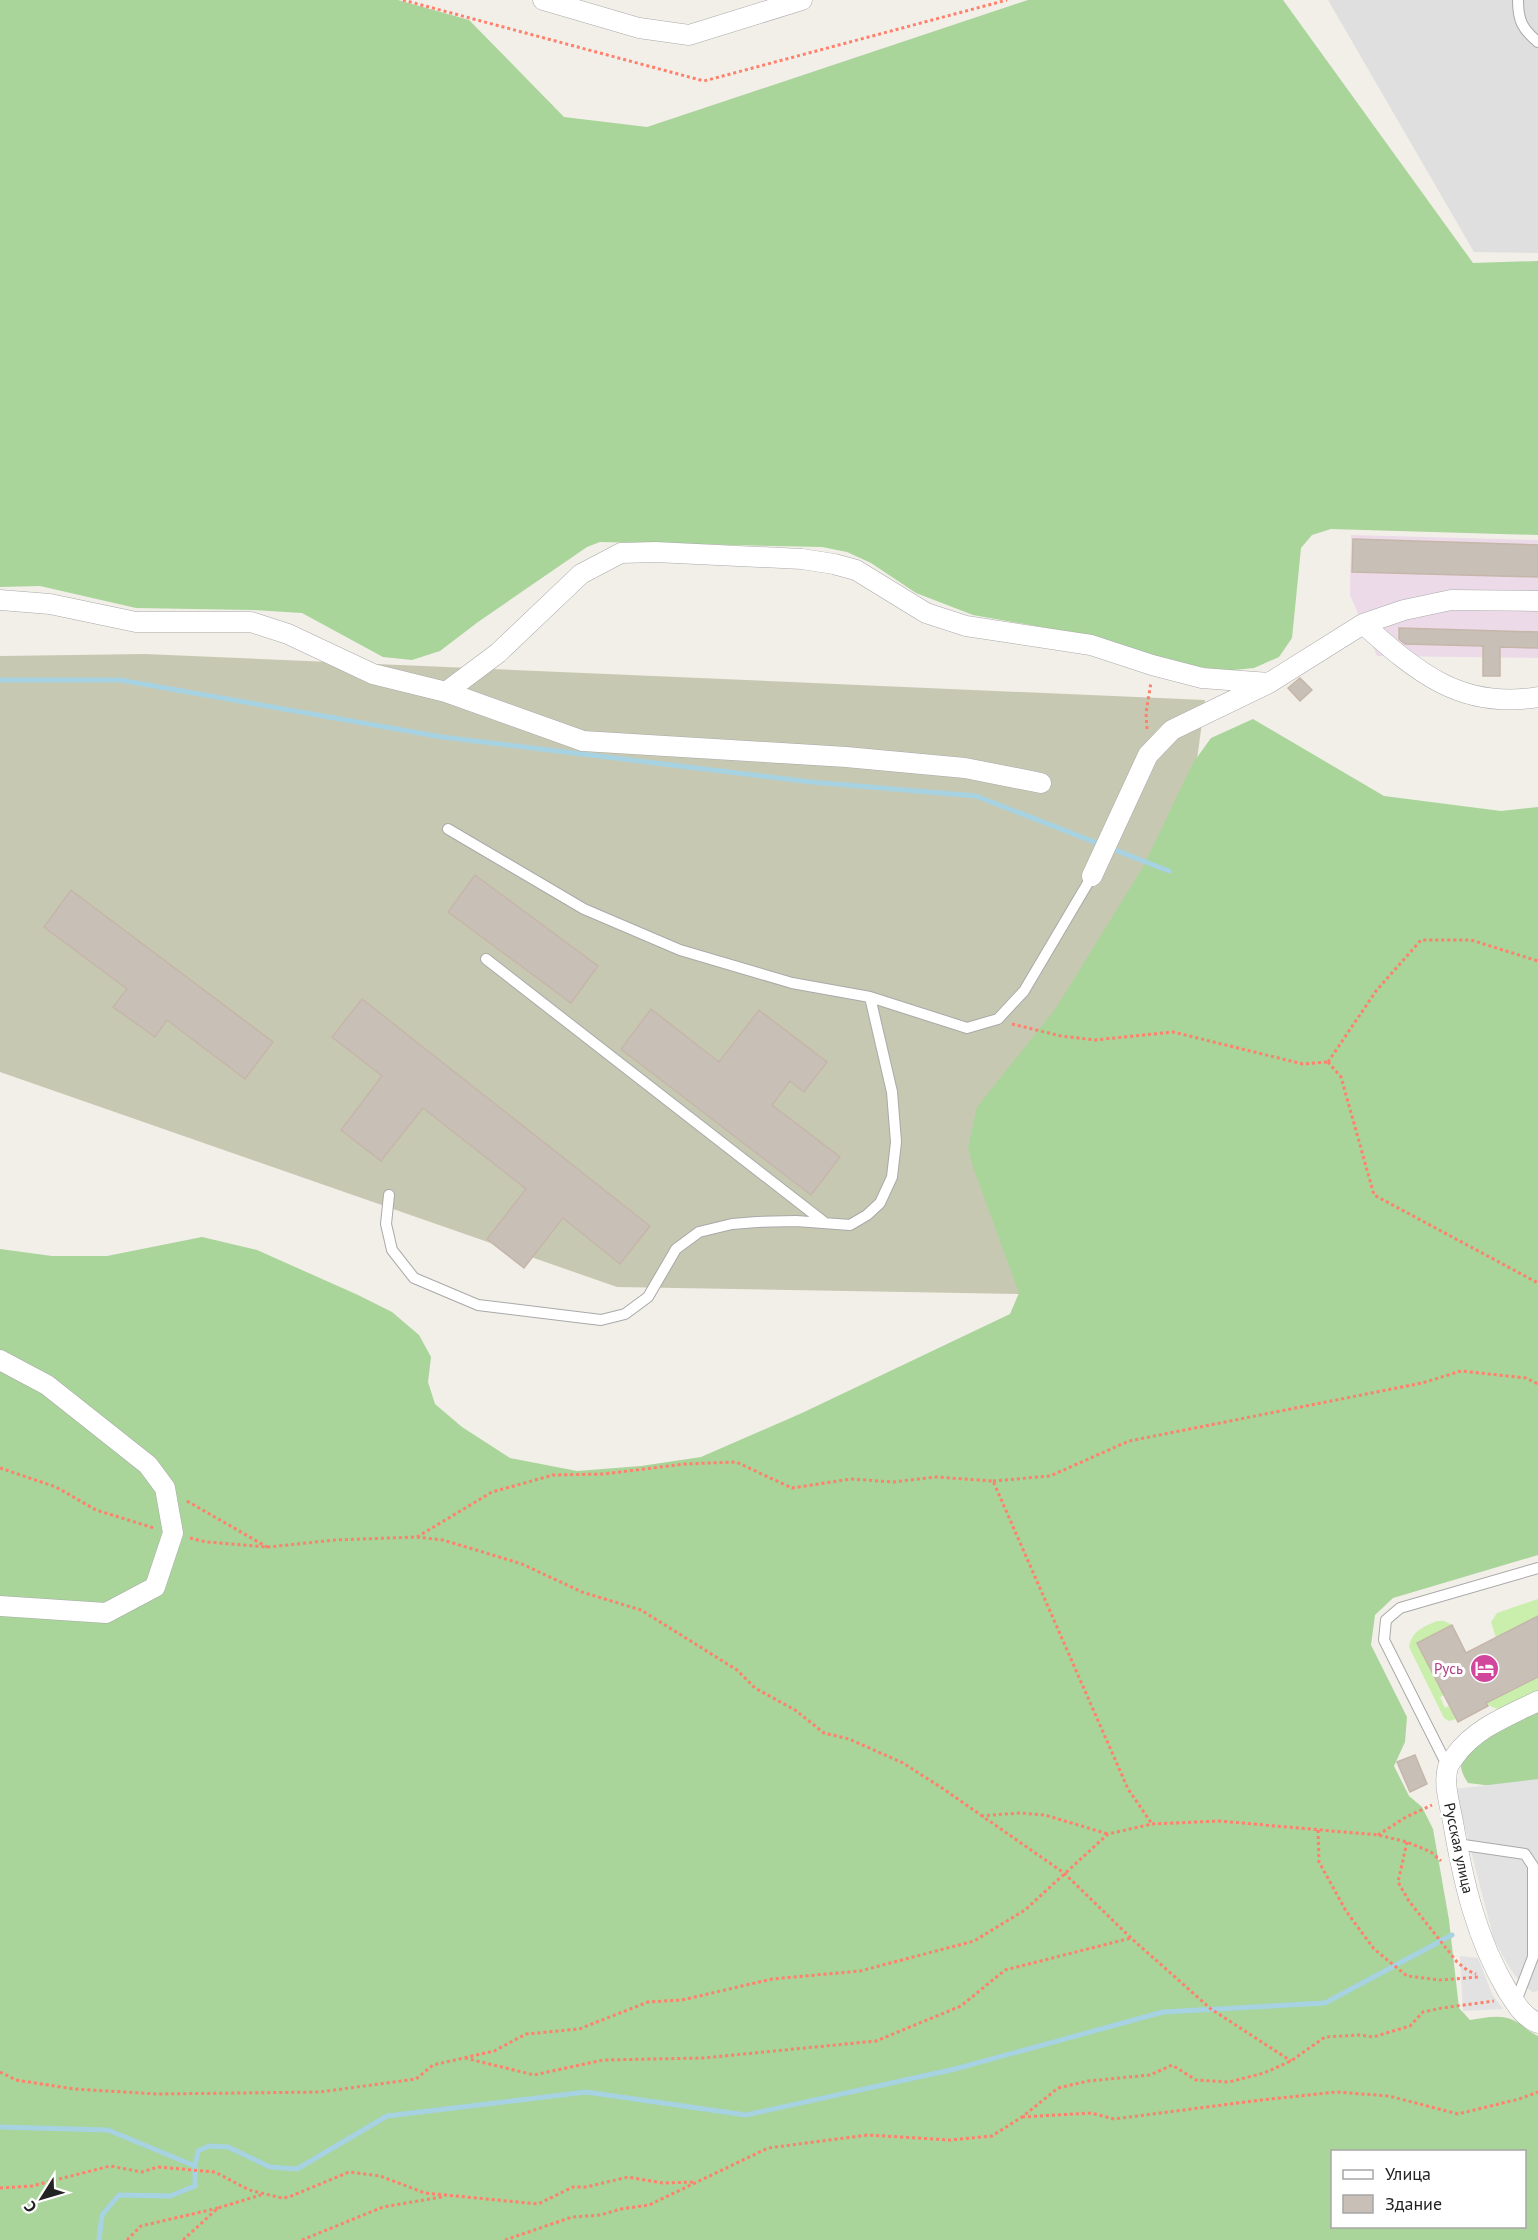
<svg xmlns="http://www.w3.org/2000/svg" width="1538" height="2240" viewBox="0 0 1538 2240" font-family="'PT Sans',sans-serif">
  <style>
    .residential { fill: #e0dfdf }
    .industrial { fill: #ecdae8 }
    .construction { fill: #c7c8b2 }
    .grass { fill: #caeeac }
    .forest { fill: #a9d49a; fill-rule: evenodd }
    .parking { fill: #e2e2e2 }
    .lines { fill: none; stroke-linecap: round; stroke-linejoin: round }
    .stream { stroke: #a6d2e2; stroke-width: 5 }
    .building { fill: #c8bfb7; stroke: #c5b6a9; stroke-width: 1.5 }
    .service-casing { stroke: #a9a9a9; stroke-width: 12 }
    .minor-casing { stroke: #a9a9a9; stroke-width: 21 }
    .path { stroke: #ff806c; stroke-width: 3; stroke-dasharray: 3 3; stroke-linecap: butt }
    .service { stroke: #fff; stroke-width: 10 }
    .minor { stroke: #fff; stroke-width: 20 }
    .labels { text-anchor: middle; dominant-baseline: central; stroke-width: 6; stroke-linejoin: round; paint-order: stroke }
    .hotel-label { font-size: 15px; fill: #b23c85; stroke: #fff; text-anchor: end }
    .street-label { font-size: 15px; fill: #222; stroke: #fff }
  </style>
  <rect width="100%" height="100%" fill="#f2efe8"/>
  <path class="residential" d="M1328 0H1538V253L1474 252Z"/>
  <path class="industrial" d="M1351 535 1538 540V658L1377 656 1350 595Z"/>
  <path class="construction" d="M145 654 1205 700 1125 1296 617 1287 0 1072V656Z"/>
  <path class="grass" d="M1538 1599V1616L1496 1638 1491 1622 1497 1613Z
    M1437 1621H1444L1452 1625 1417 1643 1444 1695 1440 1697 1445 1708 1449 1706 1456 1719 1449 1721 1444 1718 1409 1647C1412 1631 1423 1627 1437 1621Z
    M1538 1677V1695C1518 1705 1507 1718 1486 1703Z"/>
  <path class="forest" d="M0 0H398L469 20 564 117 647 127 1028 0H1283L1473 263 1538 261V535L1331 529 1312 535 1301 548 1292 638 1279 657 1254 668 1223 671 1156 659 1086 635 973 615 916 593 871 563 847 552 822 547 600 542 587 547 478 622 440 651 412 660 383 657 302 613 252 610 136 608 40 586 0 587Z
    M1253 719 1384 796 1501 811 1538 807V1555L1393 1598 1375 1615 1371 1645 1407 1717 1405 1742 1394 1766 1409 1796 1422 1807 1433 1829 1449 1920 1459 2008 1470 2020C1484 2018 1500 2014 1513 2020 1522 2024 1529 2032 1538 2036V2240H0V1249L52 1256H107L202 1237 257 1250 358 1295 392 1312 419 1335 431 1357 428 1382 435 1404 462 1427 510 1458 577 1471 641 1466 701 1457 802 1413 1010 1314 1019 1293 973 1167 968 1147 977 1107 1056 1008 1143 867 1193 763 1211 738ZM1332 2152H1524V2226H1332Z
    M1538 1707V1782L1501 1787 1468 1783C1463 1775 1458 1767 1463 1757 1472 1743 1522 1717 1538 1707Z"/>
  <path class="parking" d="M1538 1779V1991L1533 1992 1522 1985 1509 1967 1494 1940 1455 1789Z
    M1460 1956 1478 1958 1492 1994 1503 2009 1463 2011Z"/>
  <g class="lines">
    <path class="stream" d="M0 680H120L442 737 811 782 976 796 1169 871
      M0 2127 108 2130 195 2166 198 2151 209 2146 228 2147 270 2167 297 2169 387 2116 586 2092 746 2115 955 2069 1163 2012 1325 2003 1452 1935
      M99 2240 102 2215 119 2195 170 2196 195 2186V2166"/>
  </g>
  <path class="building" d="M1353 539 1538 545V577L1352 572Z
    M1399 628 1538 632V648L1500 647V676H1483V646L1405 644 1399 639Z
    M1300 678 1312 690 1300 701 1288 688Z
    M475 875 598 966 571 1003 448 912Z
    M71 890 273 1042 245 1079 167 1020 155 1037 113 1007 127 989 44 927Z
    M362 999 650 1226 620 1264 563 1218 524 1268 487 1239 526 1189 423 1108 381 1161 341 1130 382 1076 332 1037Z
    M651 1009 719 1062 759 1010 827 1062 804 1092 790 1081 772 1105 840 1157 811 1195 621 1049Z
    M1538 1616V1677L1486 1703 1488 1706 1458 1722 1417 1643 1452 1625 1466 1653Z
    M1415 1755 1427 1784 1410 1792 1397 1762Z"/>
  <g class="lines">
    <defs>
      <path id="service" d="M1518 0C1518 20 1522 29 1538 42
        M448 829 584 909 680 950 792 983 870 997 967 1028 998 1019 1024 991 1092 876
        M486 959 824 1222
        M389 1195 386 1224 392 1250 414 1278 478 1305 601 1320 625 1314 648 1297 676 1249 699 1232 732 1224 757 1222 796 1221 850 1225 867 1215 880 1203 892 1177 896 1142 892 1092 870 997
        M1448 1767 1384 1640 1386 1620 1400 1608 1538 1568
        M1457 1844 1525 1854 1533 1866V1957L1515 2004"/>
      <path id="minor" d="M543 0 639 28 689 35 802 0
        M0 600 50 604 136 622H251L288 634 373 674 446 692 583 741 846 757 965 768 1041 783
        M1363 624 1404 610 1451 600 1538 601
        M446 692 498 653 581 574 621 553 655 552 802 559 834 564 856 570 926 613 966 626 1091 645 1152 665 1202 678 1269 683
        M1092 876 1148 755 1172 730 1269 683 1363 624C1417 672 1461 710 1538 697
        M0 1360 47 1385 148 1465 165 1488 173 1533 155 1587 106 1613 0 1606
        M1538 1701C1508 1716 1475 1728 1455 1756 1453 1759 1449 1764 1448 1767 1443 1784 1450 1805 1453 1822 1463 1881 1476 1938 1507 1990 1516 2004 1523 2017 1538 2023"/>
    </defs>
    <use href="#service" class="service-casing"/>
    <use href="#minor" class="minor-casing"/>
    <path class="path" d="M403 0 704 81 1007 0
      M1147 729 1146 713 1151 682
      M1012 1024 1061 1036 1095 1040 1173 1032 1303 1064 1328 1062
      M1328 1062 1341 1077 1374 1195 1538 1283
      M1328 1062 1376 991 1421 940H1471L1538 961
      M0 1468 56 1487 96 1510 154 1528
      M993 1481 1050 1476 1129 1441 1422 1383 1461 1371 1526 1378 1538 1384
      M187 1501 267 1547
      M417 1537 492 1492 553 1475 604 1474 684 1464 736 1462 792 1488 851 1479 893 1482 936 1477 993 1481 1128 1789 1152 1824
      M190 1538 206 1542 268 1547 335 1540 416 1537 443 1540 522 1564 582 1592 641 1610 737 1670 755 1688 795 1710 824 1733 849 1739 903 1763 942 1788 1064 1873 1131 1938 1211 2009 1291 2061
      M981 1816 1019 1813 1045 1815 1108 1834
      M1318 1830 1319 1862 1346 1911 1374 1949 1407 1976 1440 1980 1479 1977
      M1378 1835 1406 1817 1432 1805
      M1407 1842 1398 1882 1409 1901 1457 1962 1467 1970 1476 1974
      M465 2058 534 2075 603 2060 703 2058 876 2041 961 2006 1005 1970 1131 1938
      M0 2072 16 2080 74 2089 157 2094 320 2092 416 2079 433 2065 494 2051 526 2034 579 2029 648 2002 682 2000 772 1979 860 1971 974 1941 1025 1910 1108 1834 1152 1824 1219 1821 1378 1835 1407 1842 1431 1852 1441 1861
      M1022 2117 1091 2113 1114 2119 1261 2100 1336 2092 1389 2096 1458 2114 1519 2099 1538 2092
      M0 2188 32 2186 110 2166 142 2172 158 2167 215 2172 249 2190 282 2198 289 2197 349 2172 380 2176 425 2193 538 2204 573 2187H586L628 2177 663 2183 694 2182
      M127 2240 141 2226 218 2208
      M183 2240 218 2208 261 2195
      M302 2240 383 2207 442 2197
      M505 2240 572 2217 600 2215 621 2209 649 2205 768 2148 868 2135 950 2140 992 2136 1022 2117 1058 2088 1088 2081 1150 2075 1172 2065 1196 2080 1229 2082 1264 2073 1291 2061 1325 2037 1359 2035 1373 2037 1410 2026 1423 2012 1442 2008 1494 2001"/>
    <use href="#service" class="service"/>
    <use href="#minor" class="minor"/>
  </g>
  <defs>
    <symbol id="hotel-disc" viewBox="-11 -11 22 22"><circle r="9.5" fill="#d1479c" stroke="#fff"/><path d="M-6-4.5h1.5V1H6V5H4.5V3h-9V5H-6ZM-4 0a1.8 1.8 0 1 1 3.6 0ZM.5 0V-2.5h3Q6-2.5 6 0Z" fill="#fff"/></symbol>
  </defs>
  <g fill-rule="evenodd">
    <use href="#hotel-disc" x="1468" y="1652" width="33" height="33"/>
  </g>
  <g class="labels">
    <g class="hotel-label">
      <text x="1463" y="1668">Русь</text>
    </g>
    <g class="street-label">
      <text transform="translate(1459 1848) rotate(78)">Русская улица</text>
    </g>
  </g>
  <rect x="1331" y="2150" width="195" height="78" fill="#ffffff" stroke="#a7a7a7" stroke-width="1.5"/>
  <rect x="1343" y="2170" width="30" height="9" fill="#ffffff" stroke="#a7a7a7" stroke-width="1.5"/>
  <text x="1385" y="2180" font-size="18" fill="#222222">Улица</text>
  <rect x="1343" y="2195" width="30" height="18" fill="#c8bfb7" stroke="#a7a7a7" stroke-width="1.5"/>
  <text x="1385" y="2210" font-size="18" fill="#222222">Здание</text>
  <g transform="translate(42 2198) rotate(233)" stroke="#ffffff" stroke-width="4.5" paint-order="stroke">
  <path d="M0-4.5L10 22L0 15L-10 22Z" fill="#222222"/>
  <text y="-9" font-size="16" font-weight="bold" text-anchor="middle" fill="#222222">С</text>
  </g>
</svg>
